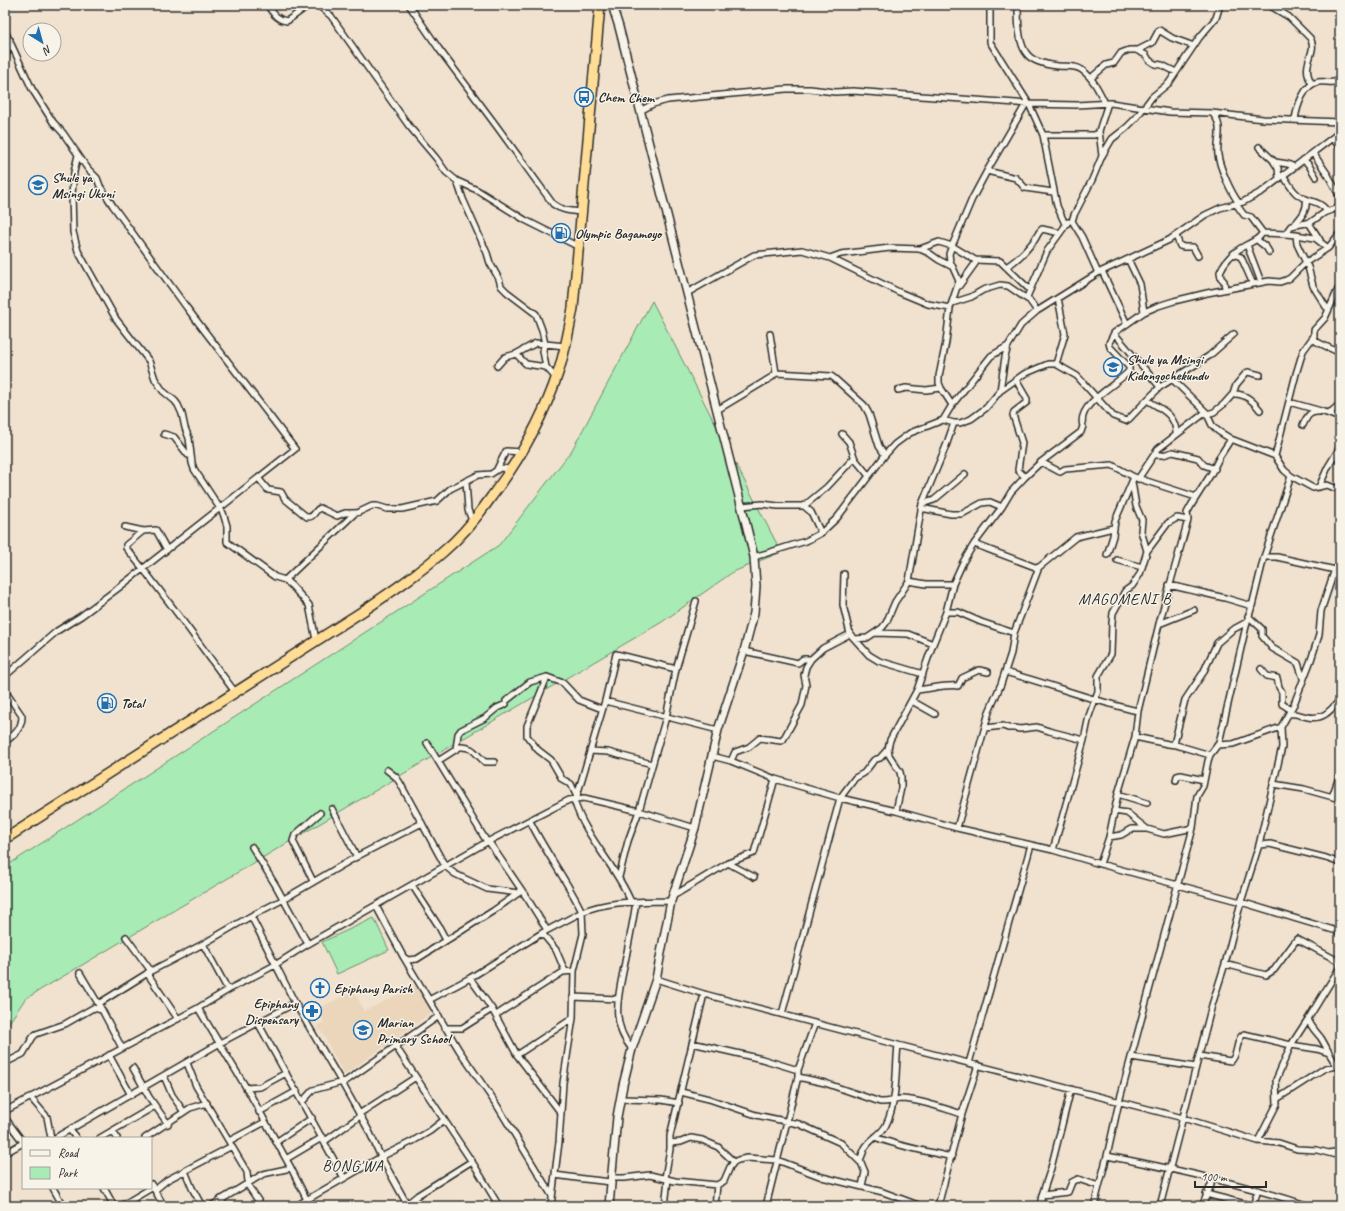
<svg xmlns="http://www.w3.org/2000/svg" width="1345" height="1211" viewBox="0 0 1345 1211" font-family="Caveat,sans-serif">
  <style>
    .built { fill: #ebd6bb }
    .green { fill: #a9ebb4; stroke: #6a8b70 }
    .lines { fill: none; stroke-linecap: round; stroke-linejoin: round }
    .street-casing { stroke: #2b2b2b; stroke-width: 8 }
    .secondary-casing { stroke: #2b2b2b; stroke-width: 10 }
    .highway-casing { stroke: #2b2b2b; stroke-width: 12 }
    .street { stroke: #f7f3e8; stroke-width: 5 }
    .secondary { stroke: #f7f3e8; stroke-width: 7 }
    .highway { stroke: #ffdd96; stroke-width: 9 }
    .labels { text-anchor: middle; dominant-baseline: central; stroke-width: 3; stroke-linejoin: round; paint-order: stroke }
    .poi-label { font-size: 14px; font-weight: bold; fill: #2b2b2b; stroke: #f7f3e8; text-anchor: start }
    .quarter-label { font-size: 16px; letter-spacing: 1px; fill: #2b2b2b; stroke: #f7f3e8 }
  </style>
  <rect width="100%" height="100%" fill="#f0e2ce"/>
  <filter id="ink" filterUnits="userSpaceOnUse"><feTurbulence type="fractalNoise" baseFrequency=".025" numOctaves="2"/><feDisplacementMap in="SourceGraphic" scale="8" xChannelSelector="R" yChannelSelector="G"/><feConvolveMatrix kernelMatrix="1 2 1 2 8 2 1 2 1" color-interpolation-filters="sRGB"/></filter>
  <g filter="url(#ink)">
    <path class="built" d="M418 985 432 1012 344 1075 323 1034 316 1026 324 1022 317 1009 354 991 364 1011Z"/>
    <path class="green" d="M652 301 781 552 733 572 662 622 430 758 25 999 5 1029V867L499 545 572 450Z
      M374 918 389 950 337 974 322 942Z"/>
    <g class="lines">
      <defs>
        <path id="street" d="M267 5C273 13 277 20 287 21L309 5
          M318 5 331 16 409 126 436 158 446 172 457 181 477 190 525 220 579 247
          M409 5 439 49 498 128 553 204C562 211 571 211 582 212
          M990 5V42L1029 104 1043 135 1057 206 1065 224
          M1269 5 1289 17 1310 38C1319 53 1299 63 1312 84
          M1018 6C1018 19 1018 44 1027 54 1033 62 1049 65 1058 66 1067 67 1075 65 1082 70 1093 78 1099 91 1105 103
          M5 31 32 89 53 122 63 133 88 169 97 178 100 186 113 206 187 308 295 449 117 589 81 616 57 631 5 676
          M1136 50 1146 55 1149 60 1155 64 1162 65 1176 72
          M5 60 10 40
          M1091 78 1106 65 1114 63 1121 53 1129 50H1138L1152 43 1159 30 1172 38 1194 46
          M640 111 653 104 668 100 786 89H810L835 92 853 91 1029 104 1077 105 1111 103 1170 112 1212 113 1263 119 1340 122
          M1212 113C1225 126 1216 140 1218 155 1220 168 1231 193 1239 203
          M1295 119C1297 107 1304 84 1318 82 1326 81 1333 84 1340 81
          M1043 135H1094L1099 133
          M1332 138 1340 147
          M1259 147 1275 162 1288 164 1294 167
          M1313 153 1328 175 1340 197
          M78 155 74 172 72 194 73 232 78 251 116 319 149 361 155 379 163 391 175 401 178 405 182 414 185 428 189 438 192 463 194 469 223 513 227 526V542L275 577 285 580
          M1102 156 1099 131 1108 103
          M1303 160 1308 164 1316 177
          M1274 162 1278 168 1279 179
          M987 171 1016 178 1025 188 1053 192
          M1283 175C1287 181 1291 189 1297 194 1308 203 1318 199 1327 211
          M457 181 463 199 487 253 490 263 499 279 501 286 507 292 536 314 542 330 545 344
          M1236 204 1244 215 1251 217 1263 233 1285 234 1296 235 1297 244 1308 267 1313 286 1326 307
          M1309 223 1320 240
          M1294 225C1301 217 1308 210 1306 199
          M1285 234 1291 226 1311 222 1324 213 1340 207
          M1296 235 1315 238 1328 248
          M1176 236 1180 246 1184 247H1193L1198 256
          M1257 240 1266 247 1269 252
          M1247 245 1261 282
          M920 249 939 242 952 246 975 260 1000 261 1030 290
          M1233 254 1241 257 1253 284
          M830 258 841 254 890 248 920 249 929 253 939 260 951 266
          M1128 259 1140 284 1144 312
          M1006 267C1016 261 1026 251 1033 242 1037 238 1037 233 1042 229L1060 233
          M1102 271 1127 324
          M1098 273 1082 237 1072 221 1074 215 1092 180 1102 156 1112 139 1126 128 1136 118 1152 97 1169 83 1199 38 1216 18 1220 5
          M959 286 977 261
          M1225 289 1224 281 1221 278 1220 272C1225 260 1236 250 1248 244 1254 241 1257 240 1261 235
          M687 293 754 255 802 250 830 258 899 292 928 304 950 308
          M952 303 971 297 983 290 1000 285 1008 286 1027 299
          M1037 311 1027 297 1047 251 1068 222
          M1114 333 1160 387
          M1313 338 1315 341 1340 353
          M544 344 543 351 546 367
          M516 354 526 364 546 367 556 378
          M1056 364 1065 334 1058 298
          M497 366 505 357 516 354 536 343 565 346
          M776 373 831 376 834 378 864 405 869 414 879 446 885 455
          M1172 379 1206 412 1212 425 1218 431 1231 439 1275 456 1284 470 1291 476 1313 488 1327 485 1340 490
          M1016 380 1027 399V402L1014 412 1013 415 1022 443 1018 470 1025 477
          M898 390 906 388 926 390 941 388
          M1000 391 1024 374 1048 364H1056L1077 376 1113 416 1126 421 1129 419 1147 400 1160 387 1209 356 1234 334
          M1233 394C1245 393 1253 401 1260 410
          M1147 400C1161 409 1177 415 1176 435
          M1289 402 1321 411 1340 418
          M952 405 941 388 939 383V376L946 342 950 308 959 281 950 261 949 254 952 246 972 199 987 171 1026 104
          M717 410 772 377 776 373 770 334
          M1327 413 1332 411 1340 404
          M1207 414 1214 412 1224 404 1233 394 1236 385 1246 373 1248 372 1260 375
          M943 420 952 405 991 356 1008 346
          M1303 425C1307 417 1309 411 1319 412
          M164 434 174 437 188 455 191 456
          M842 434 849 442 855 459 869 476
          M1154 455H1163L1173 452 1198 458 1204 465 1215 469
          M1275 456 1296 374 1303 351 1311 340 1314 336V330L1325 318 1340 285
          M1041 462 1060 472 1065 469 1112 465 1134 477 1196 497
          M497 469 506 451 522 452
          M259 479 268 490 281 492 285 499 307 517C315 518 314 510 320 508L337 516 345 513H357L372 506H377L387 509H402L437 501 450 489 478 475 491 474 500 468 511 469
          M1138 479 1158 449 1206 412
          M466 481 468 510 473 523
          M1132 482 1136 506 1142 520 1141 531 1147 551
          M1319 487 1328 467 1340 447
          M922 504 934 500 965 474
          M742 506 762 504 778 506H804L811 512 821 533
          M804 506 827 487 854 458
          M921 508 951 514H962L982 503 990 502 1002 507
          M125 527 143 531 156 530 167 550
          M143 531 126 545V548C165 594 199 644 235 692
          M1107 555 1113 536 1115 521 1134 477
          M754 557 806 541 821 533 837 518 885 455 895 444 910 433 943 420 954 423H960L971 419 986 408 1000 391 1005 357 1008 346 1021 325 1037 311 1098 273 1169 240 1205 215 1220 208 1243 202 1263 191 1340 132
          M1264 557H1277L1340 571
          M1117 560 1142 567
          M1038 568 1076 537 1113 528
          M844 574 843 605 850 634 869 655 879 661 923 674
          M909 581 926 584H953
          M1169 585 1225 598 1252 606
          M946 612H958L981 622 1014 633
          M1248 616 1262 629V636L1272 648 1298 663 1303 678
          M1159 624 1194 610
          M875 633 908 634 933 644
          M855 639 867 638 882 628 886 623 895 602 909 581 922 504 946 446 954 423
          M316 640 309 605 292 586 285 580 355 513
          M744 651 798 663 803 659H811
          M1261 669 1267 676 1277 678 1279 687 1282 692V704L1287 707 1290 711
          M1005 672C1050 684 1093 701 1138 711
          M547 677 527 726V736L538 750 551 760 562 779 571 784 577 797
          M917 690C929 689 948 684 958 686L962 678 979 670 988 672
          M5 691 22 716C22 729 14 735 5 742
          M506 701 530 682 547 677 563 683 579 700 602 709
          M605 701 718 730
          M912 701 935 714
          M1289 714C1296 713 1301 716 1308 717 1323 720 1330 711 1340 700
          M985 728 1003 726 1008 728H1015L1020 729 1037 727 1049 731 1084 740
          M1135 737 1168 744 1176 745 1210 755
          M427 743 487 842
          M1174 744 1185 700 1203 673 1217 643 1232 630 1247 622
          M1218 745 1233 744 1281 727
          M456 749 458 734 461 730 485 718 497 708 506 704
          M590 751 608 752 652 764
          M712 756 731 761 775 779 840 798 896 811 957 828 1053 850 1100 864 1241 902 1340 932
          M438 761 460 747C474 746 476 755 485 762H494
          M731 761 735 752 749 747 760 738 781 741 783 740 802 705 806 685 804 675 806 667 811 659 823 648 850 634
          M387 770 396 777 400 783 445 866 455 874 487 889 519 893
          M1176 780 1177 776 1181 775 1204 780
          M1273 784 1304 789 1340 799
          M1118 794 1147 803
          M1332 797 1340 774
          M576 799 605 701 616 654 676 669
          M574 800C585 838 616 865 631 902
          M332 809 357 857
          M896 811 901 788V777L900 772 889 755 888 749 890 740 917 690 933 644 946 612 953 584 963 562 974 544 1002 507 1011 492 1025 477 1041 462 1081 432 1083 426C1076 404 1117 385 1129 371V367L1110 347 1109 343 1114 333 1144 312 1158 306 1174 301 1207 293 1269 281 1280 282 1286 280 1290 278 1305 263 1328 248 1340 233
          M1114 811 1127 813 1147 829
          M957 828 989 712 1001 684 1011 653 1014 633 1038 570 1035 567 974 544
          M1109 837 1121 835 1131 829H1147L1164 834 1193 828
          M489 842 527 898 547 930
          M1259 845 1270 844 1326 858 1340 863
          M252 847 276 886 308 944
          M1053 850 1084 740 1089 716 1098 691V676L1111 654 1112 623 1113 613 1125 591 1132 586 1140 574 1147 551 1168 523 1177 518 1188 520
          M728 863 754 877
          M1100 864 1109 837 1118 794 1135 737 1138 711 1159 624 1188 520 1187 513 1192 504 1211 474 1220 456 1231 439
          M619 877 628 841 639 811 666 717 676 669 696 601
          M313 881 293 841 295 835 320 813
          M412 885 438 925 446 940
          M673 896 728 863 754 853 775 779
          M376 906 404 958 459 1050 498 1107 552 1196
          M251 916 295 1003 342 1083 369 1131 381 1157 408 1206
          M542 933 556 950 565 971
          M126 937 151 971
          M203 944 228 990
          M405 958 408 960 417 959 493 911 520 892
          M1225 964 1266 975 1274 970 1297 939 1340 962
          M80 973 102 1010 122 1048
          M147 973 178 1019
          M470 978 492 1009 517 1055 561 1113
          M656 979 704 994 898 1045 1183 1118 1258 1141 1279 1143 1297 1149 1317 1150 1340 1156
          M573 997 618 999
          M429 1000 470 978 542 933 582 912C567 880 545 852 530 821
          M98 1004 151 971 203 944 251 916 284 899 356 857 422 823
          M198 1008 250 1094 291 1168 310 1206
          M782 1014 840 798 855 778 864 773 874 760 880 758 888 749
          M496 1015 563 972 574 971
          M1308 1019C1311 1027 1316 1032 1321 1038 1328 1049 1331 1060 1340 1069
          M258 1023 344 1178
          M445 1028H462L492 1009
          M692 1043 762 1059 798 1070
          M396 1047 476 1168 499 1206
          M632 1049C609 1022 619 994 625 962 629 942 633 922 636 902
          M109 1055 131 1095
          M517 1055 573 1018
          M1199 1056 1231 1061C1239 1055 1235 1039 1244 1034L1291 1045 1317 1049 1329 1053
          M1131 1057 1196 1067
          M5 1063 23 1054 33 1037 36 1034 65 1024 93 1008 102 1010
          M187 1063 196 1086 247 1172 248 1182
          M969 1063 1031 845
          M133 1068 149 1097 168 1124
          M164 1076 172 1095 184 1112
          M798 1077 825 1083 880 1102C890 1103 893 1099 902 1099 922 1100 942 1108 962 1114
          M246 1088 260 1087 286 1073
          M681 1092 709 1099 756 1115 799 1124 841 1143 860 1162
          M30 1097 47 1117 51 1138
          M621 1099 661 1100 679 1103
          M1277 1099 1325 1068 1337 1066
          M302 1102 313 1090 346 1081 439 1016
          M5 1111 198 1008 228 990 275 965 308 944 487 842 563 803 569 800 584 798 639 811 695 828
          M259 1112 297 1091
          M359 1114 416 1077
          M5 1118 23 1142
          M70 1130 76 1138
          M113 1131 117 1138
          M875 1137C900 1147 926 1151 952 1157
          M55 1138 220 1043 295 1003
          M100 1138 155 1106
          M145 1138 190 1108 207 1103
          M229 1141 265 1122
          M325 1141 360 1116
          M1258 1141 1277 1104 1276 1080 1291 1045 1308 1019 1340 967
          M276 1142 312 1118
          M670 1143 681 1142 691 1138 702 1140 718 1147 734 1162
          M5 1153 23 1143
          M1329 1153 1340 1151
          M1107 1156C1175 1169 1244 1184 1309 1206
          M286 1159 323 1137
          M185 1171 192 1188 202 1206
          M555 1175 584 1179 611 1182
          M611 1178H624L650 1175 675 1181 717 1185 724 1181 730 1167 734 1162 738 1160 747 1158 777 1160 822 1177 883 1192 921 1206
          M665 1178 670 1149V1136L704 994
          M151 1184 164 1206
          M247 1184 259 1202
          M862 1186 865 1172 860 1160C862 1156 863 1152 865 1148 870 1139 882 1134 886 1125 898 1100 895 1072 898 1045
          M53 1188 63 1206
          M104 1188 114 1206
          M155 1190 167 1180 232 1146
          M1206 1194 1253 1206
          M1042 1195 1068 1192 1072 1182 1078 1179 1099 1186
          M221 1199 224 1206
          M5 1201 8 1206
          M407 1204 418 1195 472 1161
          M121 1206 153 1187
          M211 1206 263 1174 291 1168
          M296 1206 381 1157 413 1141 430 1131 444 1120
          M551 1206 559 1142 563 1083 573 1018 574 971 583 934 582 912C609 900 642 902 671 901
          M665 1206 668 1179
          M715 1206 717 1185
          M766 1206 798 1077V1070L815 1023
          M938 1206 962 1114 978 1065
          M1040 1206 1042 1195 1051 1168 1071 1089
          M1094 1206 1107 1156 1119 1102 1193 828 1197 796 1203 786 1208 761 1210 755 1219 743 1247 622 1252 606 1264 557 1291 476
          M1160 1206 1212 1005 1225 964 1241 902 1259 845 1282 747 1281 727 1294 704 1311 660 1319 635 1321 611 1335 569
          M1202 1206 1211 1185 1212 1178
          M1253 1206 1258 1190"/>
        <path id="secondary" d="M609 1206 617 1117 623 1085 632 1049 656 979 671 901 695 828 718 730 744 651 754 613 756 586 754 557 746 524 619 27 612 5"/>
        <path id="highway" d="M5 839 363 611C391 592 419 573 444 551 463 535 478 516 492 496 520 459 543 418 558 373 565 352 569 330 573 308L600 5"/>
      </defs>
      <use href="#street" class="street-casing"/>
      <use href="#secondary" class="secondary-casing"/>
      <use href="#highway" class="highway-casing"/>
      <use href="#street" class="street"/>
      <use href="#secondary" class="secondary"/>
      <use href="#highway" class="highway"/>
    </g>
  </g>
  <defs>
    <symbol id="bus-ring" viewBox="-11 -11 22 22"><circle r="9.5" fill="#f7f3e8" stroke="#1f6fb2" stroke-width="1.5"/><path d="M-5-6H5V4H4V6H2V4H-2V6H-4V4H-5ZM-3.5-4V0h7V-4ZM-3.5 1.2v1.5H-2V1.2ZM2 1.2v1.5H3.5V1.2Z" fill="#1f6fb2"/></symbol>
    <symbol id="school-ring" viewBox="-11 -11 22 22"><circle r="9.5" fill="#f7f3e8" stroke="#1f6fb2" stroke-width="1.5"/><path d="M0-5L7-2L0 1L-7-2ZM-4 1L0 2.5L4 1V4Q0 6-4 4Z" fill="#1f6fb2"/></symbol>
    <symbol id="fuel-ring" viewBox="-11 -11 22 22"><circle r="9.5" fill="#f7f3e8" stroke="#1f6fb2" stroke-width="1.5"/><path d="M-5.5-6h7V0h2V4h1.3V-2.5L3-4.5l.8-.8L6-3V5H2.5V1h-1V6h-7ZM-4.2-4.7v3.2H.2V-4.7Z" fill="#1f6fb2"/></symbol>
    <symbol id="church-ring" viewBox="-11 -11 22 22"><circle r="9.5" fill="#f7f3e8" stroke="#1f6fb2" stroke-width="1.5"/><path d="M-1.2-6h2.4v3.5h3.3v2.4h-3.3V6h-2.4V-.1h-3.3v-2.4h3.3Z" fill="#1f6fb2"/></symbol>
    <symbol id="pharmacy-ring" viewBox="-11 -11 22 22"><circle r="9.5" fill="#f7f3e8" stroke="#1f6fb2" stroke-width="1.5"/><path d="M-2-6h4v4h4v4h-4v4h-4v-4h-4v-4h4Z" fill="#1f6fb2"/></symbol>
  </defs>
  <g fill-rule="evenodd">
    <use href="#bus-ring" x="573" y="86" width="22" height="22"/>
    <use href="#school-ring" x="27" y="174" width="22" height="22"/>
    <use href="#fuel-ring" x="550" y="222" width="22" height="22"/>
    <use href="#school-ring" x="1102" y="356" width="22" height="22"/>
    <use href="#fuel-ring" x="96" y="692" width="22" height="22"/>
    <use href="#church-ring" x="309" y="977" width="22" height="22"/>
    <use href="#pharmacy-ring" x="301" y="1000" width="22" height="22"/>
    <use href="#school-ring" x="352" y="1019" width="22" height="22"/>
  </g>
  <g class="labels">
    <g class="poi-label">
      <text x="598" y="97">Chem Chem</text>
      <text x="52" y="177">Shule ya<tspan x="52" dy="16">Msingi Ukuni</tspan></text>
      <text x="575" y="233">Olympic Bagamoyo</text>
      <text x="1127" y="359">Shule ya Msingi<tspan x="1127" dy="16">Kidongochekundu</tspan></text>
      <text x="121" y="703">Total</text>
      <text x="334" y="988">Epiphany Parish</text>
      <text x="298" y="1003" text-anchor="end">Epiphany<tspan x="298" dy="16">Dispensary</tspan></text>
      <text x="377" y="1022">Marian<tspan x="377" dy="16">Primary School</tspan></text>
    </g>
    <g class="quarter-label">
      <text x="1125" y="599">MAGOMENI B</text>
      <text x="353" y="1166">BONG'WA</text>
    </g>
  </g>
  <rect width="1345" height="1211" fill="none" stroke="#f7f3e8" stroke-width="20"/>
  <rect x="10" y="10" width="1325" height="1191" fill="none" stroke="#2b2b2b" stroke-width="1.5" filter="url(#ink)"/>
  <rect x="22" y="1137" width="130" height="52" fill="#f7f3e8" stroke="#a5a39c"/>
  <rect x="30" y="1150" width="20" height="6" fill="#f7f3e8" stroke="#a5a39c"/>
  <text x="58" y="1157" font-size="12" fill="#2b2b2b">Road</text>
  <rect x="30" y="1167" width="20" height="12" fill="#a9ebb4" stroke="#a5a39c"/>
  <text x="58" y="1177" font-size="12" fill="#2b2b2b">Park</text>
  <g transform="translate(42 42) rotate(143)"><circle r="19" fill="#f7f3e8" stroke="#a5a39c"/>
  <path d="M0-3L7 15L0 10L-7 15Z" fill="#1f6fb2"/>
  <text y="-6" font-size="11" font-weight="bold" text-anchor="middle" fill="#2b2b2b">N</text>
  </g>
  <path d="M1195 1181v6h71v-6" fill="none" stroke="#2b2b2b" stroke-width="2"/>
  <text x="1201" y="1181" font-size="12" fill="#2b2b2b" stroke="#f7f3e8" stroke-width="3" paint-order="stroke">100 m</text>
</svg>
